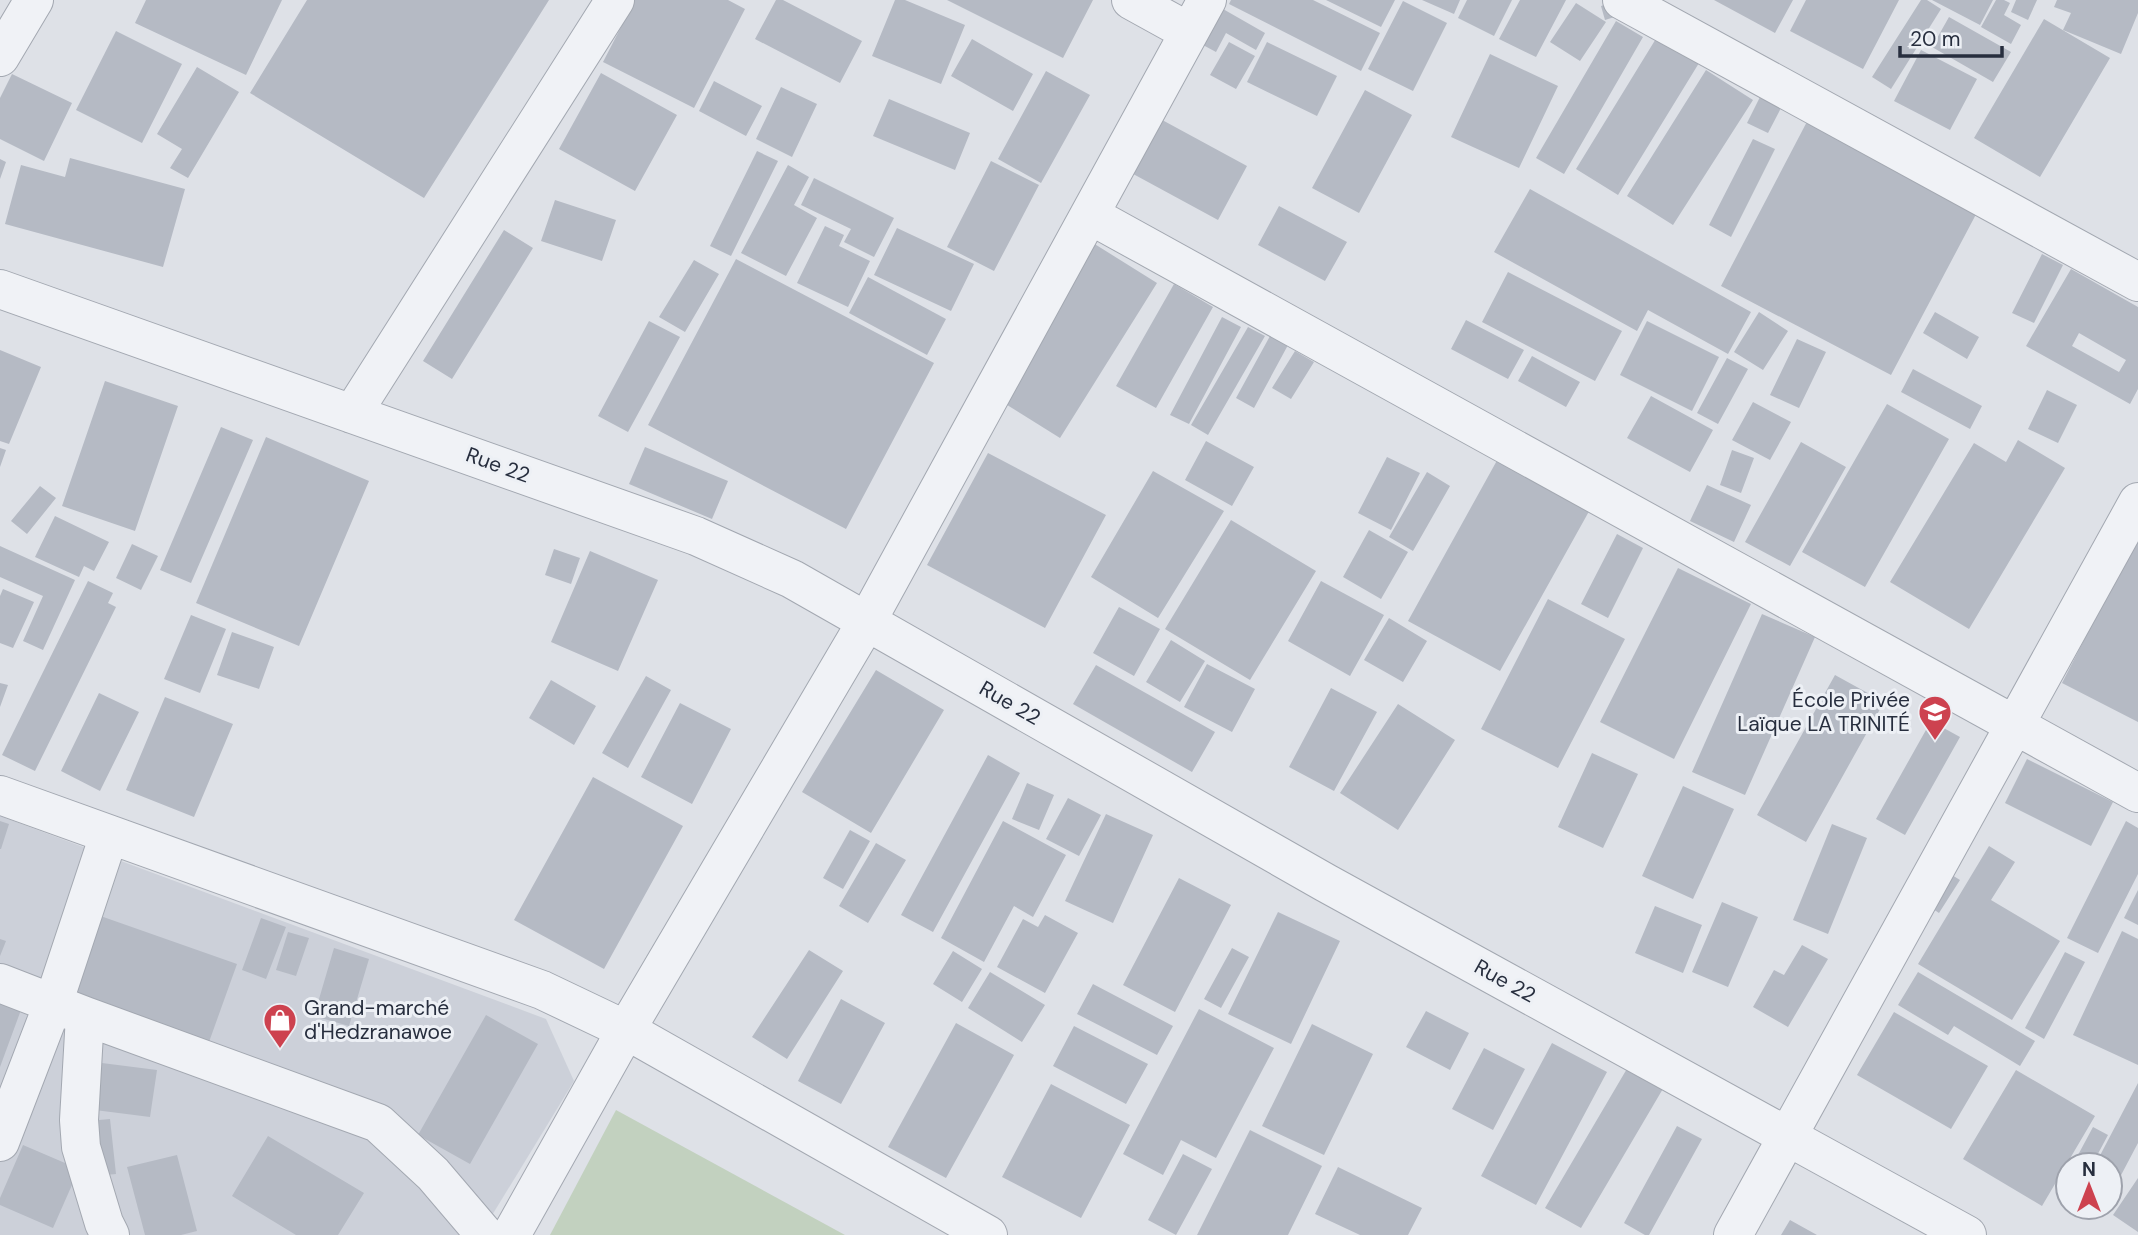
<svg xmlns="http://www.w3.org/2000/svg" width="2138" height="1235" viewBox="0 0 2138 1235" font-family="'DM Sans',sans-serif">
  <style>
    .built { fill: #ccd0d9 }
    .green { fill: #c2d1bf }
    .building { fill: #b5bac4; fill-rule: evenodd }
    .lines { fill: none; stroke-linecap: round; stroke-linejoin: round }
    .minor-casing { stroke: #a3a8b1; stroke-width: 40 }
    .minor { stroke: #f0f2f6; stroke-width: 38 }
    .labels { text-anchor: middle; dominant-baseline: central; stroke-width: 6; stroke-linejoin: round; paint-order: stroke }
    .street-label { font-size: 21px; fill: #272e3e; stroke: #edf0f5 }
    .poi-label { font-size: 21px; fill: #272e3e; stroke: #edf0f5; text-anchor: end }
  </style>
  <rect width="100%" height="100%" fill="#dee1e7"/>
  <path class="built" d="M0 816 546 1019 574 1081 480 1235H0Z"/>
  <path class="green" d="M616 1110 845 1235H550Z"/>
  <path class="building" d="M146 0H282L246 75 135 23Z
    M307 0H549L424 198 250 93Z
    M635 0H728L745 9 694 108 603 62Z
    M776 0H783L862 41 840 83 755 39Z
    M895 0H905L965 25 941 84 872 56Z
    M947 0H1093L1063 58Z
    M1231 0H1313L1380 33 1361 71 1229 4Z
    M1326 0H1395L1381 27Z
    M1422 0H1460L1454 14Z
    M1467 0H1512L1494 36 1458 18Z
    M1520 0H1566L1536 57 1499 39Z
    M1619 0 1624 14 1605 20 1601 6Z
    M1714 0H1793L1775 33Z
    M1806 0H1899L1863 69 1790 31Z
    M1921 0H1927L1941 9 1891 89 1872 77Z
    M1932 0H1993L1980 25Z
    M1996 0H2004L2010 3 2004 15 2021 25 2011 44 1981 27Z
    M2016 0H2037L2028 20 2011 12Z
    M2057 0H2138V13L2121 54 2063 30 2071 13 2054 7Z
    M1403 1 1447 23 1413 91 1368 69Z
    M1576 3 1606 22 1580 61 1550 42Z
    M1223 9 1265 33 1256 50 1226 33 1216 52 1203 45Z
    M1949 17 2011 52 1993 82 1932 47Z
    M2044 19 2110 58 2040 177 1974 138Z
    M1616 21 1643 37 1564 174 1536 158Z
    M116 31 182 64 142 143 76 110Z
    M1657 37 1699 63 1618 195 1576 169Z
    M972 39 1033 74 1013 111 951 76Z
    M1229 42 1255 56 1236 89 1210 75Z
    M1267 42 1337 76 1317 116 1247 82Z
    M1921 50 1977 79 1950 130 1894 101Z
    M1490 54 1558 86 1519 168 1451 137Z
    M197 67 239 92 188 178 170 168 182 149 157 134Z
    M1706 70 1753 100 1673 225 1627 196Z
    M1046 71 1090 95 1041 183 998 159Z
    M601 73 677 115 635 191 559 149Z
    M12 74 72 103 44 161 0 139V98Z
    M714 81 762 106 746 136 699 111Z
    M781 87 817 104 792 157 756 139Z
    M1365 90 1412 115 1359 213 1312 188Z
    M1760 97 1781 108 1768 133 1747 123Z
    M889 99 970 133 955 170 873 136Z
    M1811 114 1982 203 1891 375 1721 286Z
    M1153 115 1247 166 1218 220 1124 169Z
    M1753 139 1775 149 1731 237 1709 225Z
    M757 151 778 161 731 256 710 246Z
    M70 158 185 189 163 267 5 224 21 165 65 177Z
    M0 159 6 162 0 179Z
    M991 161 1039 185 994 271 947 247Z
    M788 165 809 177 794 205 817 218 786 276 741 253Z
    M814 178 894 218 874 257 844 242 851 229 801 205Z
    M1530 189 1751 312 1728 354 1648 310 1637 331 1494 252Z
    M555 200 616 220 602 261 541 241Z
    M1279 206 1347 242 1325 281 1258 245Z
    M825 226 844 235 839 246 870 261 848 307 797 283Z
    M897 228 974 264 951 311 874 275Z
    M504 230 533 248 452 379 423 361Z
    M1093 243 1157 283 1060 438 996 398Z
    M2042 254 2063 265 2034 323 2012 313Z
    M736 259 934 363 846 529 648 425Z
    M694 260 719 274 685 332 659 317Z
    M2071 269 2138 307V389L2130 404 2026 346ZM2079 333 2126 360 2119 372 2072 346Z
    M1508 272 1622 331 1595 381 1482 322Z
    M868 277 946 319 927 355 849 313Z
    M1174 284 1213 307 1156 408 1116 386Z
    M1759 312 1788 331 1763 370 1734 352Z
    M1935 312 1979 337 1967 359 1923 333Z
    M1222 317 1241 327 1189 424 1170 415Z
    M1466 320 1524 350 1508 379 1451 349Z
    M649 321 680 337 628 432 598 416Z
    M1647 321 1719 357 1692 411 1620 375Z
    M1248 327 1265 336 1208 435 1191 425Z
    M1270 336 1288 345 1254 408 1236 398Z
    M1797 339 1826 352 1799 408 1770 395Z
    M0 350 41 367 9 444 0 441Z
    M1295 351 1314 362 1291 399 1272 388Z
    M1532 356 1580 382 1566 407 1518 381Z
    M1727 358 1748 369 1718 424 1697 413Z
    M1913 369 1982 406 1970 429 1901 392Z
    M105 381 178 406 135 531 62 506Z
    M2047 390 2077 405 2058 443 2028 429Z
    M1651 396 1713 430 1690 472 1627 438Z
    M1753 402 1791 422 1770 460 1732 440Z
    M1887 404 1949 439 1865 587 1802 552Z
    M221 427 253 440 191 583 160 570Z
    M266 437 369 481 299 646 196 603Z
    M2018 440 2065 468 1969 629 1890 582 1974 443 2006 462Z
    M1206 441 1254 467 1232 506 1185 480Z
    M1801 442 1846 467 1790 566 1745 542Z
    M1505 446 1597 497 1500 671 1408 621Z
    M645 447 728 481 712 519 629 484Z
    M0 448 6 450 0 467Z
    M1732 450 1754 458 1741 493 1720 485Z
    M988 453 1106 515 1045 628 927 565Z
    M1387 457 1420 473 1391 530 1358 513Z
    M1153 471 1224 511 1158 618 1091 577Z
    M1427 472 1450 486 1413 551 1389 537Z
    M1707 485 1751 505 1734 542 1690 521Z
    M40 486 56 498 27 534 11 521Z
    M55 516 109 542 94 571 84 566 79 577 35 557Z
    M1231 520 1316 571 1250 680 1165 629Z
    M1369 530 1408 552 1381 599 1343 577Z
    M1617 534 1643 548 1608 618 1581 604Z
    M2138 535V722L2062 683Z
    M132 544 158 556 141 590 116 578Z
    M0 546 75 580 43 650 23 641 43 596 0 577Z
    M554 549 580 558 571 584 545 575Z
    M590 551 658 580 618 671 551 642Z
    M1678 568 1751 604 1674 759 1600 722Z
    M88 581 113 593 108 603 116 607 35 771 2 755Z
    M1321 581 1384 615 1350 676 1288 641Z
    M3 589 34 602 13 648 0 643V596Z
    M1548 599 1625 639 1558 768 1481 729Z
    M1119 607 1160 629 1134 676 1093 653Z
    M1762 614 1815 637 1745 795 1692 772Z
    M191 615 226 629 200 693 164 679Z
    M1389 618 1427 641 1403 682 1364 660Z
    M232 632 274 647 259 689 217 675Z
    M1171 640 1205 661 1180 702 1146 682Z
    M1207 664 1255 689 1232 732 1184 707Z
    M1096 665 1215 732 1192 772 1073 704Z
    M876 670 944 710 871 833 802 792Z
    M1835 675 1884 702 1806 842 1757 815Z
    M646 676 671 690 628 768 602 753Z
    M551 680 596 706 574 745 529 718Z
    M0 683 8 685 0 707Z
    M1331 688 1377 712 1334 791 1289 767Z
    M99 693 139 712 100 791 61 771Z
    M165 697 233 724 194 817 126 790Z
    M680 703 731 729 692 804 641 777Z
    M1398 704 1455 740 1398 830 1340 793Z
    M1931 721 1960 737 1905 835 1876 819Z
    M1592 753 1638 774 1603 848 1558 827Z
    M988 755 1020 773 933 932 901 915Z
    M2027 759 2113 802 2091 846 2005 803Z
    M593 777 683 826 604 969 514 920Z
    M1027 783 1054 795 1039 830 1012 819Z
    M1683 786 1734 809 1693 899 1642 876Z
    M1068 798 1101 815 1079 856 1046 839Z
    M1106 814 1153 835 1113 923 1065 901Z
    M0 821 9 824 1 849H0Z
    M1003 821 1066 855 1033 917 1014 906 984 962 941 938Z
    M2126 821 2138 828V874L2098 953 2067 938Z
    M1832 824 1867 838 1828 934 1793 920Z
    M850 830 870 841 843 889 823 878Z
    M876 843 906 860 868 923 839 906Z
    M1989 846 2015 862 1991 900 2060 941 2012 1020 1918 964Z
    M1947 872 1960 880 1939 913 1927 905Z
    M1179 878 1231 905 1175 1012 1123 985Z
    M2138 890V925L2124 918Z
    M1722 902 1758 917 1728 987 1692 972Z
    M1655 906 1702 925 1683 973 1635 953Z
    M1278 912 1340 941 1291 1044 1228 1014Z
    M92 913 237 964 209 1042 64 990Z
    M1045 915 1078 933 1045 993 997 967 1023 919 1038 927Z
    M261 918 286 927 266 979 242 970Z
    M2122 931 2138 939V1065L2073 1035Z
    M288 932 309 938 296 976 276 970Z
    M0 939 6 941 0 956Z
    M1802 945 1828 959 1788 1027 1753 1007 1774 970 1784 975Z
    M334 948 369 959 349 1026 314 1016Z
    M1232 948 1249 957 1221 1008 1204 999Z
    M809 950 843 971 787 1059 752 1037Z
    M953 951 982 969 962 1002 933 984Z
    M2065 952 2085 962 2044 1039 2025 1028Z
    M990 972 1045 1005 1022 1042 968 1008Z
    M1918 972 2035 1041 2020 1066 1954 1026 1948 1035 1898 1005Z
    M1093 984 1173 1026 1157 1055 1077 1014Z
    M0 991 25 999 0 1067Z
    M841 999 885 1023 841 1104 798 1081Z
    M1199 1009 1274 1048 1216 1158 1181 1140 1163 1175 1123 1154Z
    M1426 1011 1469 1033 1450 1070 1406 1047Z
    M1894 1012 1988 1066 1951 1129 1857 1075Z
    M486 1015 538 1044 470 1164 418 1135Z
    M956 1023 1014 1055 946 1178 888 1147Z
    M1312 1024 1373 1054 1324 1155 1262 1126Z
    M1074 1026 1148 1064 1126 1104 1053 1066Z
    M1552 1043 1607 1072 1536 1205 1481 1176Z
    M1484 1048 1525 1069 1493 1130 1452 1109Z
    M94 1062 157 1070 150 1117 87 1109Z
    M1628 1067 1664 1087 1581 1228 1545 1208Z
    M2016 1070 2095 1116 2042 1206 1963 1159Z
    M2138 1083V1143L2110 1196V1165H2095Z
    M1051 1084 1130 1125 1081 1218 1002 1177Z
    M110 1119 116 1174 94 1176 88 1121Z
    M1677 1126 1702 1139 1649 1235H1645L1624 1223Z
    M2093 1127 2108 1135 2093 1163 2078 1155Z
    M1250 1130 1322 1166 1288 1235H1197Z
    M268 1136 364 1193 338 1235H296L232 1196Z
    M23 1145 79 1169 53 1228 0 1205V1198Z
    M1183 1154 1212 1169 1176 1235 1148 1220Z
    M177 1155 197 1231 181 1235H145L127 1167Z
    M1338 1167 1422 1208 1408 1235H1360L1315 1214Z
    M2138 1178V1232L2113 1215Z
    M2087 1207H2104L2100 1214Z
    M1790 1220 1817 1235H1781Z"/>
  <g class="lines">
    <defs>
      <path id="minor" d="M1131 0 1189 32
        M1622 0 2138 282
        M0 57 34 0
        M1090 215 2138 793
        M0 289 696 536 792 579 1326 883 1967 1235
        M352 414 615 0
        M0 795 542 990 626 1030 988 1235
        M0 983 85 1016 378 1123 433 1174 485 1235
        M85 1016 79 1120 81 1147 104 1223 110 1235
        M0 1142 53 1004 109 835
        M511 1235 626 1030 867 621 1207 0
        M1733 1235 2138 502"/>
    </defs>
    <use href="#minor" class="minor-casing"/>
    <use href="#minor" class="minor"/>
  </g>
  <defs>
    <symbol id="school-pin" viewBox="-11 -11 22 30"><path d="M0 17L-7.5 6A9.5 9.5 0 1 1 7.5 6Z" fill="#cd424f" stroke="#edf0f5"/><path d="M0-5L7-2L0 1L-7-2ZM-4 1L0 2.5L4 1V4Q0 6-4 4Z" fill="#fff"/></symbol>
    <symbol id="shop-pin" viewBox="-11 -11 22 30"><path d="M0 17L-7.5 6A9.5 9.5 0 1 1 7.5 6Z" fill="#cd424f" stroke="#edf0f5"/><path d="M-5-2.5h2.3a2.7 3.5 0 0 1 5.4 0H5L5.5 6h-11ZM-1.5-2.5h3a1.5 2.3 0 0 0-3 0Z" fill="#fff"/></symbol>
  </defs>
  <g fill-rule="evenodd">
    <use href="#school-pin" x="1916" y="693" width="38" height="52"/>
    <use href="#shop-pin" x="261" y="1001" width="38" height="52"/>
  </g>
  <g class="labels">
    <g class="street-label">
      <text transform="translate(498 465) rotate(20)">Rue 22</text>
      <text transform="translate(1010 703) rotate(30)">Rue 22</text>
      <text transform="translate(1505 981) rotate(29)">Rue 22</text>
    </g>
    <g class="poi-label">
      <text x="1910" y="700">École Privée<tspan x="1910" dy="24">Laïque LA TRINITÉ</tspan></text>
      <text x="304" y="1008" text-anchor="start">Grand-marché<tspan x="304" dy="24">d'Hedzranawoe</tspan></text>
    </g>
  </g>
  <g transform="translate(2089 1186)"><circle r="33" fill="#edf0f5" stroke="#9ea2ac" stroke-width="2"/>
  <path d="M0-5L12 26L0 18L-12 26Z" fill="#cd424f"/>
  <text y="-10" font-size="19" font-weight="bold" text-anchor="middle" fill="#272e3e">N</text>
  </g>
  <path d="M1900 46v10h102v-10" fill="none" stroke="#272e3e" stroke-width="3.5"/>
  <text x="1910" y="46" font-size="21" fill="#272e3e" stroke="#edf0f5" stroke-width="5" paint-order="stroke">20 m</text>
</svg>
